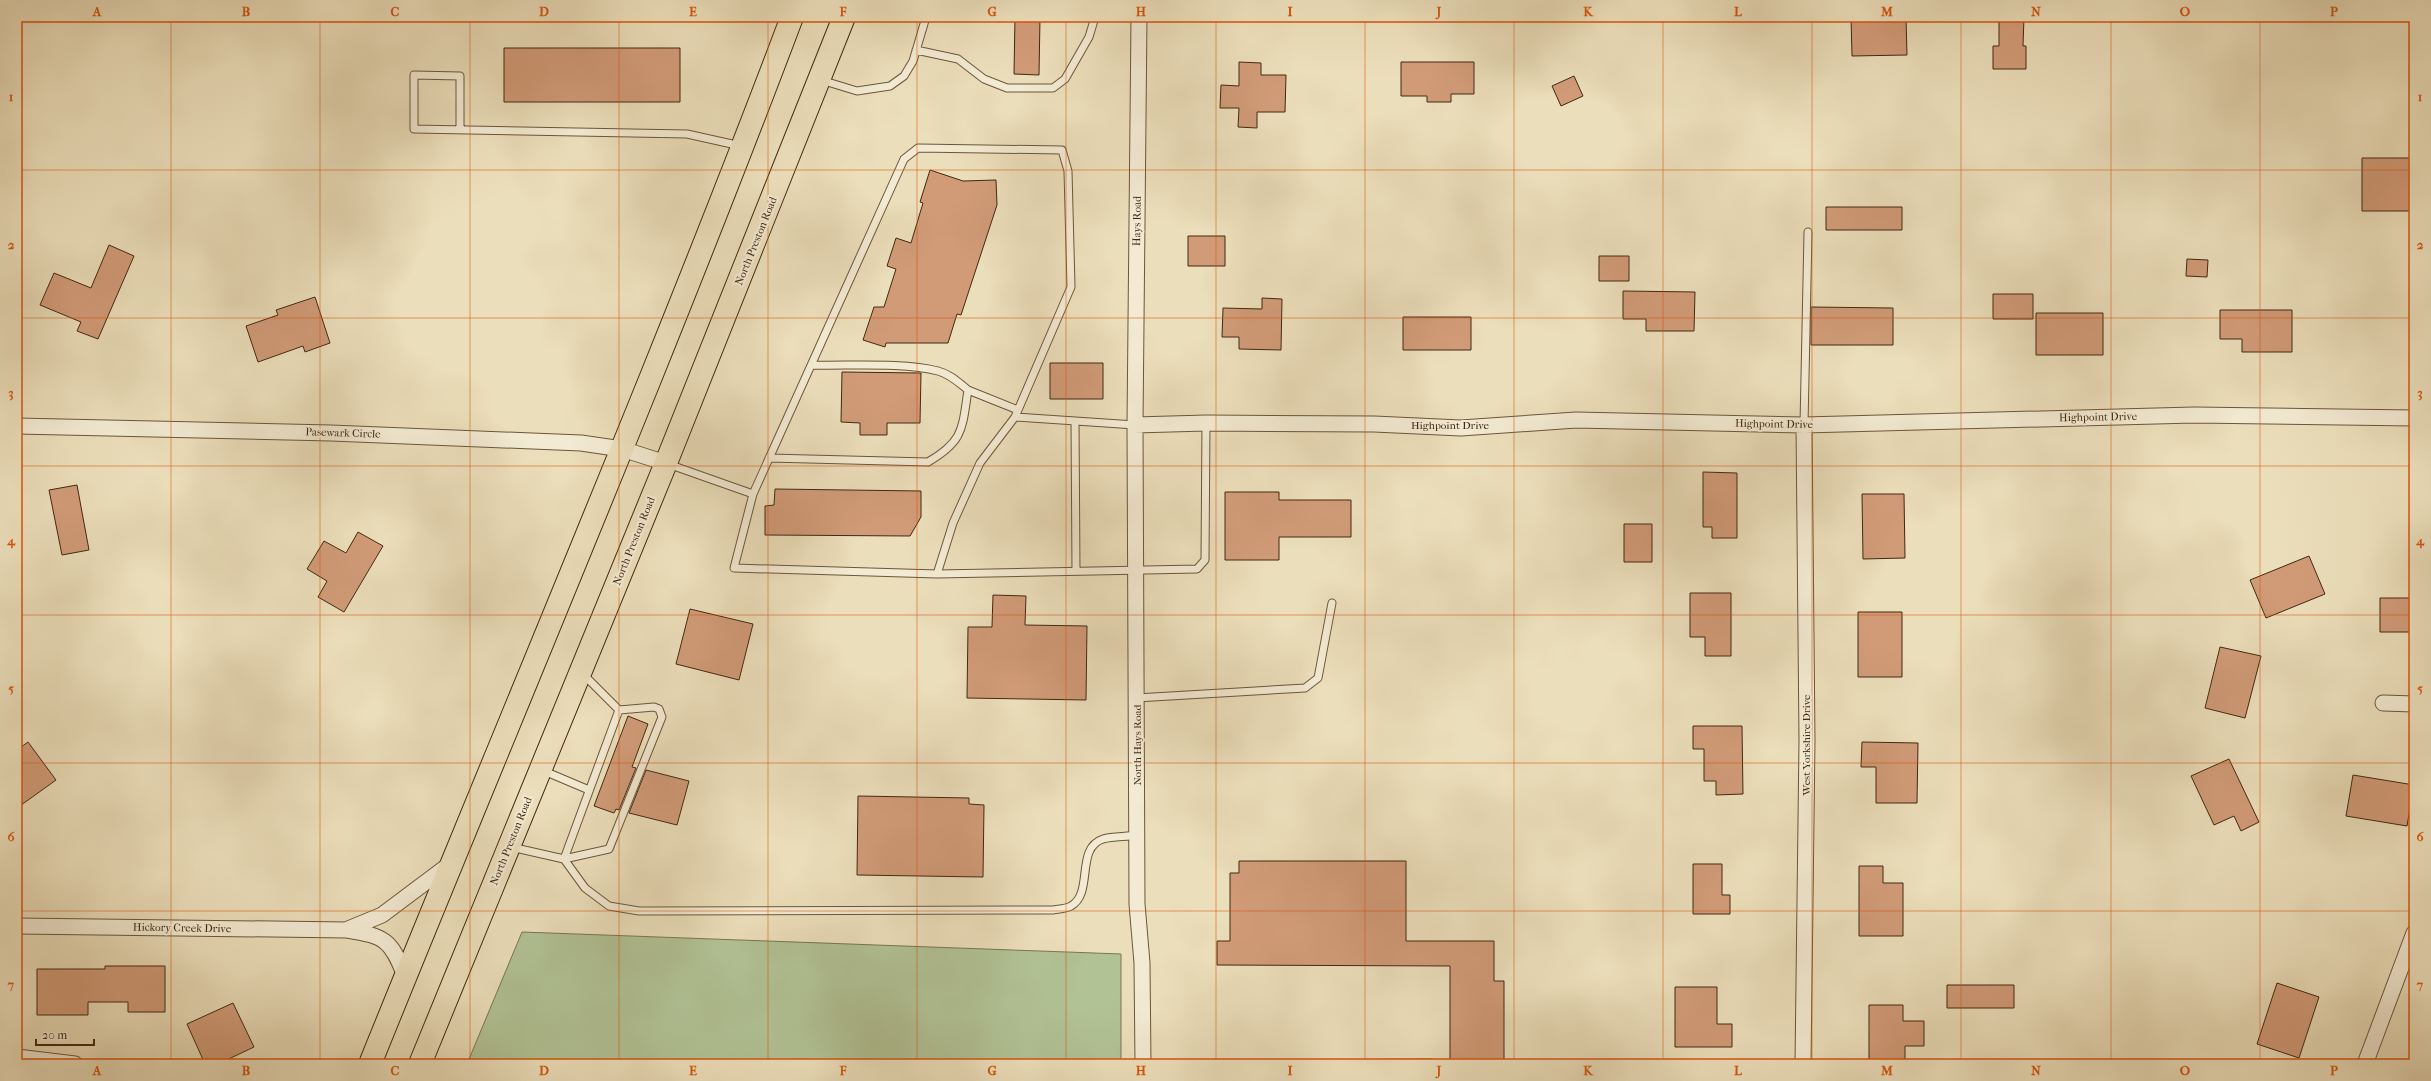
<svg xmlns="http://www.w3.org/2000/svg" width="2431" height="1081" viewBox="0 0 2431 1081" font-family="'IM FELL French Canon',serif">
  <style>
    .green { fill: #b1c295; stroke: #7a7552 }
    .building { fill: #d19b78; stroke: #422810 }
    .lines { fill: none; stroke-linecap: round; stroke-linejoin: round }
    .service-casing { stroke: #6c563a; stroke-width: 9 }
    .minor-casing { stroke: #6c563a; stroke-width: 17 }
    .primary-casing { stroke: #422810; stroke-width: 24 }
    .service { stroke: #f2ead2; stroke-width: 7 }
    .minor { stroke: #f2ead2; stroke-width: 15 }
    .primary { stroke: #ebdeba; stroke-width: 22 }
    .grid { fill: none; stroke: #d7540c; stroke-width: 1; stroke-opacity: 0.55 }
    .labels { text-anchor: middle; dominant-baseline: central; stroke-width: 4; stroke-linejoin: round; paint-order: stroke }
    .street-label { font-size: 11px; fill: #422810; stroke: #f2ead2 }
    .neatline { fill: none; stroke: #d7540c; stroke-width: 1.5 }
    .grid-label { font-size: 13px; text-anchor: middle; font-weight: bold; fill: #d7540c }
  </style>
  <rect width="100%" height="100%" fill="#ebdeba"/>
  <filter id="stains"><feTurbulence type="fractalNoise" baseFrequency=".005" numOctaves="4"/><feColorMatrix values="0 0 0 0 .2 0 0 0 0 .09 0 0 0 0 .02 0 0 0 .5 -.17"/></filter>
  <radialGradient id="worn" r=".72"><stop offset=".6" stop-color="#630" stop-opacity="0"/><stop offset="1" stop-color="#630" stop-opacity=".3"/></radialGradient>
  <path class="green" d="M522 932 1121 954V1064H467Z"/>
  <path class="building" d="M1015 17H1040L1039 75 1014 74Z
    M1851 17H1906L1907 55 1852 56Z
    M1999 17H2024L2023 46H2026V69H1993V46H1999Z
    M504 48H680V102H504Z
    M1239 62 1261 63V75H1286L1285 112H1257V128L1238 127 1239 108H1220L1221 85 1239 86Z
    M1401 62H1474V94H1451V102H1427V96H1401Z
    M1574 76 1583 96 1561 106 1552 86Z
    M2362 158H2414V211H2362Z
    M930 170 963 181 996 180 997 205 961 315 957 314 948 343H886L885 347 863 340 874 307H884L896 269 887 266 896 238 911 243 923 203 920 202Z
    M1826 207H1902V230H1826Z
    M1188 236H1225V266H1188Z
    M109 245 134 256 98 339 77 331 81 322 40 305 54 273 91 288Z
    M1599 256H1629V281H1599Z
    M2187 259 2208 260 2207 277 2186 276Z
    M1623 291 1695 292 1694 331H1646V319H1623Z
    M1993 294H2033V319H1993Z
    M315 297 330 343 305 352 303 346 258 362 246 326 278 315 276 310Z
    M1262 298 1282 299 1281 350 1239 349V337H1222L1223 308 1262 309Z
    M1811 307 1893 308V345H1811Z
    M2220 310H2292V352H2242V339H2220Z
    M2036 313H2103V355H2036Z
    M1403 317H1471V350H1403Z
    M1050 363H1103V399H1050Z
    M842 372 921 373 920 423H887V435H860V423L841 422Z
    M1703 472 1737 473V538H1712V527H1703Z
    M77 485 89 550 62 555 49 490Z
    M775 489 921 491V517L910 536 765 535V506L774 505Z
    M1225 492H1279V500H1351V537H1279V560H1225Z
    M1862 494H1904L1905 558 1863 559Z
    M1624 524H1652V562H1624Z
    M358 532 383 546 344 612 318 597 327 581 307 569 324 541 346 553Z
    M2309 556 2325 594 2266 618 2250 580Z
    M1690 593H1731V656H1705V637H1690Z
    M993 595 1026 596 1025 625 1087 626 1086 700 967 698 968 627H992Z
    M2380 598H2414V632H2380Z
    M690 609 753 624 739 680 676 664Z
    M1858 612H1902V677H1858Z
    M2220 647 2261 656 2245 718 2205 708Z
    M628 716 648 724 632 767 636 768 619 810 616 809 614 813 594 806Z
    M1693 726H1742L1743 794 1716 795V781H1704V749H1693Z
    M28 742 56 780 17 808V750Z
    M1862 742 1918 743 1917 803H1876V767H1861Z
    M2229 759 2259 822 2241 831 2234 816 2214 825 2191 776Z
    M646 770 689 781 677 825 629 813Z
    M2353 775 2414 785 2407 826 2346 816Z
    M858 796 969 798V804L984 805 983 877 857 875Z
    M1239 861H1406V941H1494V981H1504V1061H1450V966L1217 965V941H1230V873H1239Z
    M1693 864H1722V895H1730V914H1693Z
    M1859 866H1883V883H1903V936H1859Z
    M105 966H165V1012H128V1002H88V1015H37V969H105Z
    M2277 983 2319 997 2299 1058 2257 1044Z
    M1947 985H2014V1008H1947Z
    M1675 987H1717V1024H1732V1047H1675Z
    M233 1003 254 1047 218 1064H205L187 1024Z
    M1869 1005H1903V1021H1924V1046H1905V1064H1869Z"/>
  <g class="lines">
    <defs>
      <path id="service" d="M916 50 958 59 984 79 1007 88H1053L1065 79 1089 37 1095 17
        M821 80 857 91 890 86 904 76 913 61 926 17
        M460 130V76L414 75V129L687 134 741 146
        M812 365C848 366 904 362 938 371 950 374 959 383 968 390
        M1075 421 1076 571
        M1804 425 1808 232
        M769 458 928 462C964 441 962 429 968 390L1018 410
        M668 464 753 494 904 159 918 148 1062 150 1068 171 1071 287 1015 417 1135 425
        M753 494 734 568 937 574 953 523 980 463 1015 417
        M937 574 1197 569 1205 560 1206 423
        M1136 698 1305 688 1318 678 1332 603
        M619 710 654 707 659 709 662 717 609 849 564 859 585 888 609 906 639 911 1053 910C1058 909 1066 909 1071 906 1094 893 1075 848 1103 839 1113 836 1126 837 1137 835
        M544 771 589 790
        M511 847 564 859 619 710 583 674
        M1316 1064 1431 1063"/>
      <path id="minor" d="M1139 17 1135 425 1137 904 1142 963 1143 1064
        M1135 425 1206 423 1374 424 1461 428 1576 420 1804 425 2194 415 2414 418
        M17 426 331 433 581 443 622 449 666 463
        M2383 703 2414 704
        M17 926 347 930C385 936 391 940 405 976
        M348 929 382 915 450 864
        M17 1057 75 1064
        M1803 1064 1807 740 1804 425
        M2365 1064 2414 933"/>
      <path id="primary" d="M370 1064C511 715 659 369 792 17
        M420 1064 666 463 844 17"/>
    </defs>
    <use href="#service" class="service-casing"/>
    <use href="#minor" class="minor-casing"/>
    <use href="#primary" class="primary-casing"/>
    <use href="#service" class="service"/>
    <use href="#minor" class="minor"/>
    <use href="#primary" class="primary"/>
  </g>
  <path class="grid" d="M171 17V1064M320 17V1064M470 17V1064M619 17V1064M768 17V1064M917 17V1064M1066 17V1064M1216 17V1064M1365 17V1064M1514 17V1064M1663 17V1064M1812 17V1064M1961 17V1064M2111 17V1064M2260 17V1064M17 170H2414M17 318H2414M17 466H2414M17 615H2414M17 763H2414M17 911H2414"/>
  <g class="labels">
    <g class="street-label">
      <text transform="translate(1137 221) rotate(-89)">Hays Road</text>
      <text transform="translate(756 241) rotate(-68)">North Preston Road</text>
      <text transform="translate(2098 417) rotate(-1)">Highpoint Drive</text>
      <text transform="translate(1774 424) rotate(1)">Highpoint Drive</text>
      <text x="1450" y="425">Highpoint Drive</text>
      <text transform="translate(343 433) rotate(2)">Pasewark Circle</text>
      <text transform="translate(634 541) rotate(-68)">North Preston Road</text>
      <text transform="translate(1137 745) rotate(-90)">North Hays Road</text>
      <text transform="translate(1806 745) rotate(-90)">West Yorkshire Drive</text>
      <text transform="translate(511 841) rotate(-68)">North Preston Road</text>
      <text transform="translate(182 928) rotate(1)">Hickory Creek Drive</text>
    </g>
  </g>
  <rect width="2431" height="1081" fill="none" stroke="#ebdeba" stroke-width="44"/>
  <path d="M36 1039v6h58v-6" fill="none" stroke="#422810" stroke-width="2"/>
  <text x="42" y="1039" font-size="12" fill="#422810" stroke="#f2ead2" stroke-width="3" paint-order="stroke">20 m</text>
  <rect x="22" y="22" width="2387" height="1037" class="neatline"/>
  <g class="grid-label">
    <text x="97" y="16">A</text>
    <text x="246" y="16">B</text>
    <text x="395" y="16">C</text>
    <text x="544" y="16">D</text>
    <text x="693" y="16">E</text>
    <text x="843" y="16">F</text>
    <text x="992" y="16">G</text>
    <text x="1141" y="16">H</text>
    <text x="1290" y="16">I</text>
    <text x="1439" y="16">J</text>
    <text x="1588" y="16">K</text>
    <text x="1738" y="16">L</text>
    <text x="1887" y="16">M</text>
    <text x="2036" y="16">N</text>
    <text x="2185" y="16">O</text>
    <text x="2334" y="16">P</text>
    <text x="11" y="101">1</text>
    <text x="2420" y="101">1</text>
    <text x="11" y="249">2</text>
    <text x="2420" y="249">2</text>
    <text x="11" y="397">3</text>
    <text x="2420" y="397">3</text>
    <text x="11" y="545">4</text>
    <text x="2420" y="545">4</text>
    <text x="11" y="693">5</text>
    <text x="2420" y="693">5</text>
    <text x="11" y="841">6</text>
    <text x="2420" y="841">6</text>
    <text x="11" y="989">7</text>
    <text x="2420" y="989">7</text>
    <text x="97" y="1075">A</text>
    <text x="246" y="1075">B</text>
    <text x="395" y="1075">C</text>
    <text x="544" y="1075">D</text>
    <text x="693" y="1075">E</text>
    <text x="843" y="1075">F</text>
    <text x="992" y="1075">G</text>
    <text x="1141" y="1075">H</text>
    <text x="1290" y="1075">I</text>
    <text x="1439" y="1075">J</text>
    <text x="1588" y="1075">K</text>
    <text x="1738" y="1075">L</text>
    <text x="1887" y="1075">M</text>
    <text x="2036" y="1075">N</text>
    <text x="2185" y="1075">O</text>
    <text x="2334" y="1075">P</text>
  </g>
  <rect width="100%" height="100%" filter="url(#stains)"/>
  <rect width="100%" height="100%" fill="url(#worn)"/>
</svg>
